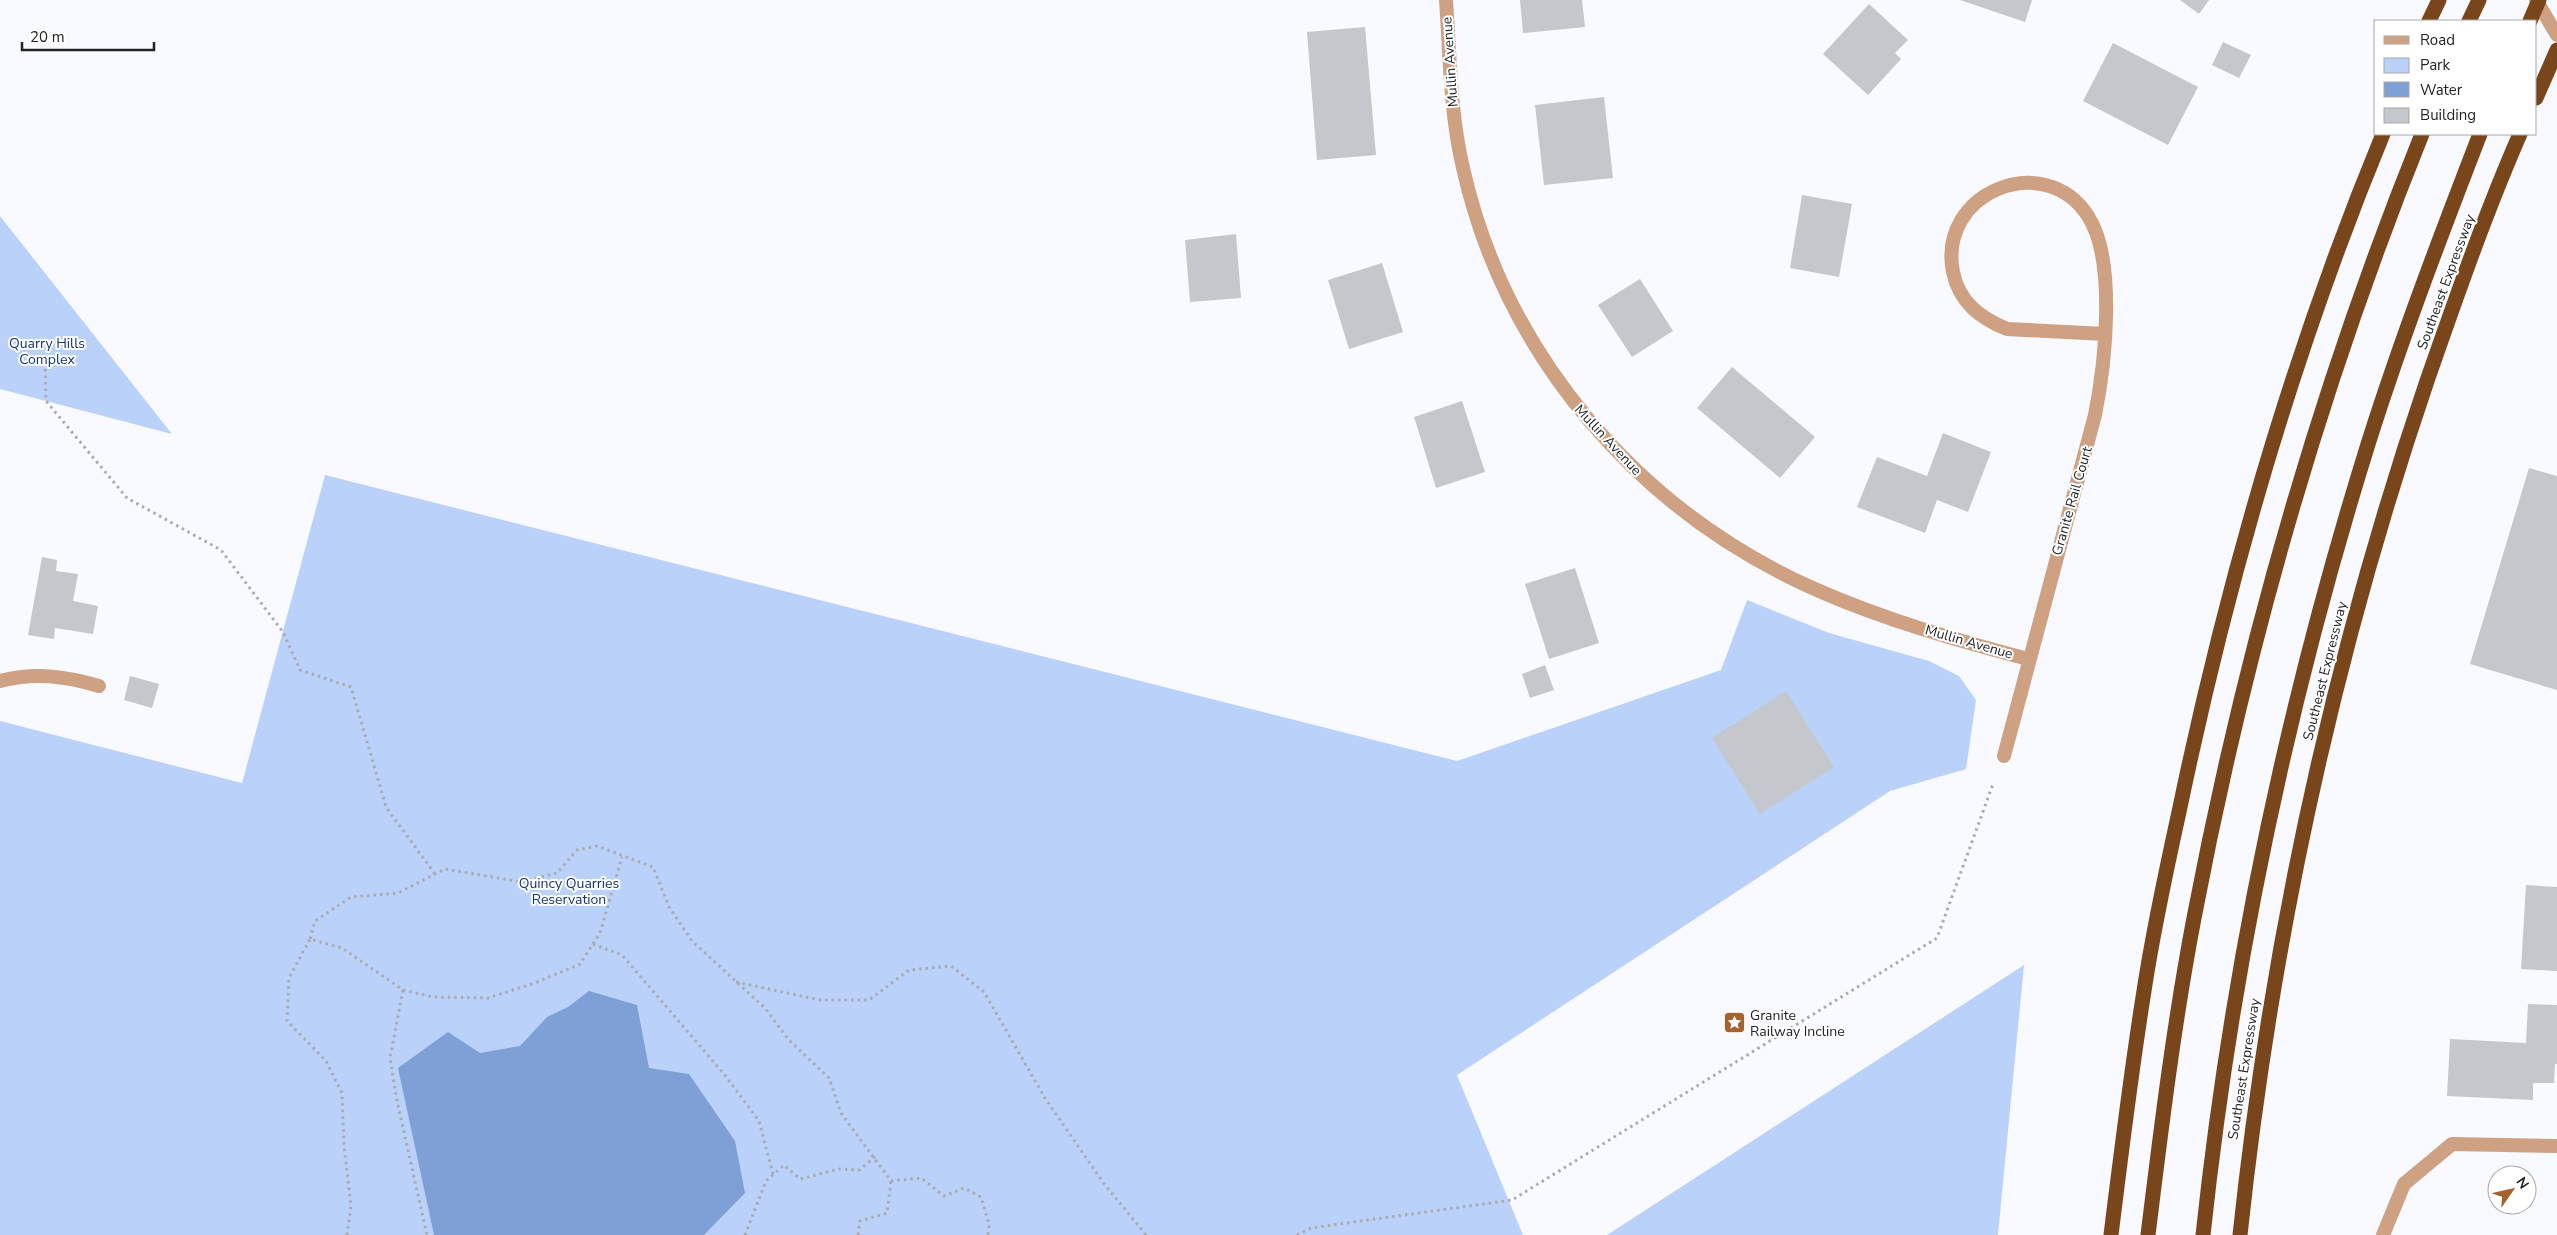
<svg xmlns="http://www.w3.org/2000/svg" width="2557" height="1235" viewBox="0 0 2557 1235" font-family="'Nunito Sans',sans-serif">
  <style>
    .green { fill: #bad2fa }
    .water { fill: #7f9fd7 }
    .building { fill: #c4c7cb }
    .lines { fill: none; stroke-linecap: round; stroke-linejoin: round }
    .path { stroke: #a9abaf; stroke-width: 3; stroke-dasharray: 2.5 4; stroke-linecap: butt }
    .service { stroke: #cda182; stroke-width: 14 }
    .minor { stroke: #cda182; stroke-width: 14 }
    .tertiary { stroke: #cda182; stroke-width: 14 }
    .motorway { stroke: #79451a; stroke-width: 15 }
    .labels { text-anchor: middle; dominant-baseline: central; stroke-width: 4; stroke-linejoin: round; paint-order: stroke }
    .street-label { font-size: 14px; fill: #222325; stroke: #fff }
    .park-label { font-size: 14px; fill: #123678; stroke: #fff }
    .poi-label { font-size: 14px; fill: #222325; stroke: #fff; text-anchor: start }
  </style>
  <rect width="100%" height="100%" fill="#f8faff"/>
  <path class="green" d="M0 216 172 434 0 389Z
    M325 475 1457 761 1721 670 1747 600 1829 633 1929 661 1959 676 1976 700 1966 769 1890 791 1457 1075 1523 1235H0V721L242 783Z
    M2024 965 1998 1235H1607Z"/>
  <path class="water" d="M589 991 637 1005 649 1068 689 1074 735 1141 745 1193 704 1235H434L398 1068 448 1032 480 1053 520 1046 547 1017 568 1007Z"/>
  <path class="building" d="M1520 0H1582L1585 27 1523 33Z
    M1960 0H2032L2025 22Z
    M2180 0H2209L2199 14Z
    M1869 4 1908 40 1895 53 1901 59 1868 95 1823 54Z
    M1365 27 1376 155 1317 160 1307 32Z
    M2223 42 2251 55 2239 78 2212 65Z
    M2113 43 2198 87 2168 145 2083 101Z
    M1604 97 1613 178 1544 185 1535 105Z
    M1802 195 1852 204 1839 277 1790 268Z
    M1236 234 1241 298 1190 302 1185 240Z
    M1382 263 1403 332 1349 349 1328 280Z
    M1640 279 1673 331 1632 357 1598 305Z
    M1732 367 1815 437 1780 478 1697 408Z
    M1462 401 1485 472 1436 488 1414 417Z
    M1943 433 1991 452 1968 512 1937 500 1925 533 1857 507 1877 457 1927 476Z
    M2529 468 2557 476V690L2470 664Z
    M42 557 57 560 56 571 78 574 73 601 98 606 93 634 55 628 54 639 28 635Z
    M1575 568 1599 643 1549 659 1525 584Z
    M1545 665 1554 690 1530 698 1522 674Z
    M130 676 159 684 152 708 124 700Z
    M1786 691 1834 767 1760 814 1712 738Z
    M2526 885 2557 887V971L2521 969Z
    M2528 1004 2557 1005V1064H2555L2554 1083H2533V1100L2447 1096 2450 1039 2526 1043Z"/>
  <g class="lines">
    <path class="path" d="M45 356 46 401 127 498 221 550 283 632 300 670 351 687 386 807 435 874
      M310 939 315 921 351 897 398 893 445 869 521 882 557 873 577 850 597 846 653 867 669 907 692 941 765 1008 788 1039 829 1078 841 1113 891 1181 921 1178 944 1196 964 1188 981 1197 989 1224 988 1235
      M593 944 622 955 724 1074 759 1121 773 1174
      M736 982 820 1000H869L909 970 951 966 984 992 1045 1098 1102 1181 1146 1235
      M403 990 390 1058 397 1101 427 1235
      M347 1235 351 1206 344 1146 342 1093 326 1061 287 1021 289 978 310 939 342 948 403 990 434 997 488 998 535 983 580 964 600 933 622 857
      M745 1235 766 1181 784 1165 800 1179 839 1169 859 1170 875 1157
      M858 1235 860 1221 887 1213 891 1181
      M1297 1235 1311 1228 1512 1200 1937 938 1993 784"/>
    <path class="service" d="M0 681C34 672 65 676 99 686"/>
    <path class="minor" d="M1446 0C1450 56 1450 113 1463 168 1506 358 1640 512 1817 590 1885 620 1956 640 2028 659
      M2004 756 2095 415C2105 365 2117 261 2088 216 2045 149 1937 192 1953 272 1959 302 1980 318 2007 329L2105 334
      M2383 1235 2404 1184 2452 1144 2557 1146"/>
    <path class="tertiary" d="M2536 0 2557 35"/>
    <path class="motorway" d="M2429 21 2439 0
      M2469 21 2479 0
      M2530 21 2539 0
      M2536 98 2557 50
      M2111 1235C2121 1154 2131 1072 2144 991 2153 931 2166 871 2179 812 2227 581 2293 352 2383 134
      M2148 1235C2161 1129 2174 1023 2194 918 2245 650 2320 387 2422 134
      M2203 1235C2232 965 2288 700 2369 441 2402 337 2441 235 2480 134
      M2240 1235C2271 944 2333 657 2427 381 2456 298 2485 214 2520 134"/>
  </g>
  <defs>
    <symbol id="sight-square" viewBox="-11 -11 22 22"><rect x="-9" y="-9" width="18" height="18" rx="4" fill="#a4622e" stroke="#fff"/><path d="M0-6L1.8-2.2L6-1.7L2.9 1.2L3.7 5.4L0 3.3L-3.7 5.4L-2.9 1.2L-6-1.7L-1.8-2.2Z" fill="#fff"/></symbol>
  </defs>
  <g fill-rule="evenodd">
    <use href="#sight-square" x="1722" y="1010" width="25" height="25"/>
  </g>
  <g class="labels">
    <g class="street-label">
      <text transform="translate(1450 62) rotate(-94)">Mullin Avenue</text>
      <text transform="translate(2446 282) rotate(-70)">Southeast Expressway</text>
      <text transform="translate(1608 440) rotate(47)">Mullin Avenue</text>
      <text transform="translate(2072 501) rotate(-74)">Granite Rail Court</text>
      <text transform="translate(1969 642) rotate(16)">Mullin Avenue</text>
      <text transform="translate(2325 671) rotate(-76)">Southeast Expressway</text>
      <text transform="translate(2244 1069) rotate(-81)">Southeast Expressway</text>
    </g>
    <g class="park-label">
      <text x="47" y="343">Quarry Hills<tspan x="47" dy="16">Complex</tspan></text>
      <text x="569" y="883">Quincy Quarries<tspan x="569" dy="16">Reservation</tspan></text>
    </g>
    <g class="poi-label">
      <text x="1750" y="1015">Granite<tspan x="1750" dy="16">Railway Incline</tspan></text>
    </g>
  </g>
  <rect x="2374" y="20" width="162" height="115" fill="#ffffff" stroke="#a7a7a8"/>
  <rect x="2384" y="36" width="25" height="8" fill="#cda182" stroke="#a7a7a8"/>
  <text x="2420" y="45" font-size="15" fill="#222325">Road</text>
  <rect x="2384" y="58" width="25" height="15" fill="#bad2fa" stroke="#a7a7a8"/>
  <text x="2420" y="70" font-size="15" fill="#222325">Park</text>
  <rect x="2384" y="82" width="25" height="15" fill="#7f9fd7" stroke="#a7a7a8"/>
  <text x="2420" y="95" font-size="15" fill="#222325">Water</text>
  <rect x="2384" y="108" width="25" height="15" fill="#c4c7cb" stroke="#a7a7a8"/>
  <text x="2420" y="120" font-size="15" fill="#222325">Building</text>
  <g transform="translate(2512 1190) rotate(56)"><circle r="24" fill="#ffffff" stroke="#a7a7a8"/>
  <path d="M0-4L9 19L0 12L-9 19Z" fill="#a4622e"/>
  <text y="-8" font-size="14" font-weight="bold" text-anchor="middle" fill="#222325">N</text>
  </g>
  <path d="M22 42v8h132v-8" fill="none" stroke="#222325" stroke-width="2.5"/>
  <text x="30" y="42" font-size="15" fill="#222325" stroke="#ffffff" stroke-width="4" paint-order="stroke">20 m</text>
</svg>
